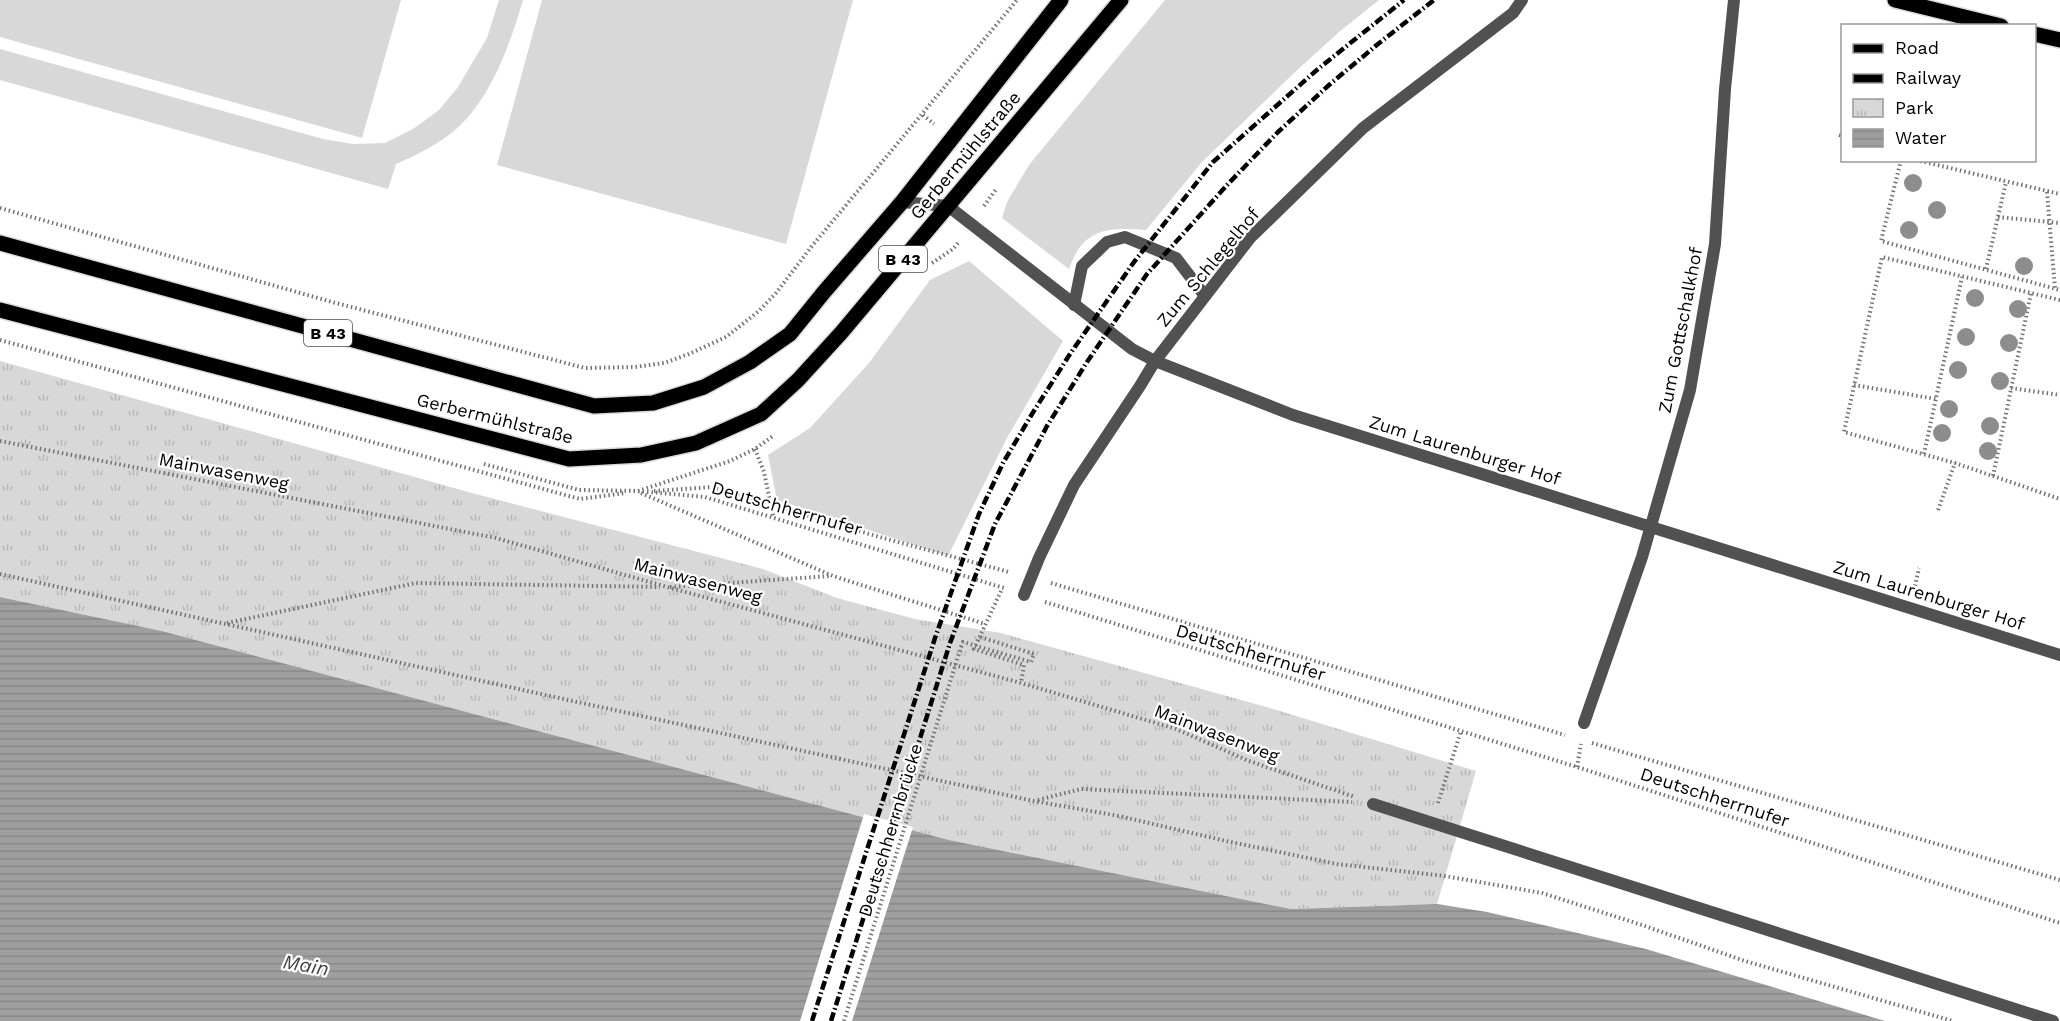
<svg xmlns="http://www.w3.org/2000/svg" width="2060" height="1021" viewBox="0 0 2060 1021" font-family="'Work Sans',sans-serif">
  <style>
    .grass { fill: #d8d8d8 }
    .park { fill: url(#park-tufts) }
    .water { fill: url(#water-rules) }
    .pier { fill: #fff }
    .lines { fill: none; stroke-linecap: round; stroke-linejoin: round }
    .primary-casing { stroke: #dbdbdb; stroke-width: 18 }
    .path { stroke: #737373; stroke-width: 4; stroke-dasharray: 1.5 3; stroke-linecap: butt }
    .service { stroke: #515151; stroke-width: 12 }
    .minor { stroke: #515151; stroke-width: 12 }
    .primary { stroke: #000; stroke-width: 15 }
    .rail { stroke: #000; stroke-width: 4.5; stroke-dasharray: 9 3 1.5 3; stroke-linecap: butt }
    .path-bridge { stroke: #737373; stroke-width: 4; stroke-dasharray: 1.5 3; stroke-linecap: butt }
    .tree { fill: #8d8d8d }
    .labels { text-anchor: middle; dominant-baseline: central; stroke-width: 4.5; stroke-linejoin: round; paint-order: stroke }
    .shield { fill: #fff; stroke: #4c4c4c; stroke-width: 1.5 }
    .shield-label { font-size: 16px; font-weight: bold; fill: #000 }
    .street-label { font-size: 18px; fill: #000; stroke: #fff }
    .water-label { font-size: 20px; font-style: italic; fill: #404040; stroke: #fff }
  </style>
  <defs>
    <pattern id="park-tufts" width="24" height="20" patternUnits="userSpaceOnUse" patternTransform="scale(1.5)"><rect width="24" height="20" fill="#d8d8d8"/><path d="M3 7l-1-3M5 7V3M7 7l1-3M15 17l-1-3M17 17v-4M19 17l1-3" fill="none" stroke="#b8b8b8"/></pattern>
    <pattern id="water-rules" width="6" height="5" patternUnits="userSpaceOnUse" patternTransform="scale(1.5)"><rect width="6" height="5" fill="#9f9f9f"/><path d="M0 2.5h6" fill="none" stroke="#878787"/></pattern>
  </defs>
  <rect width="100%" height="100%" fill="#fff"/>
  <path class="grass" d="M0 0H401L362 138 0 37Z
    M499 0H523C510 44 491 99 455 130 437 145 417 155 396 164L388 189 0 80V49L323 139 353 144 385 143 413 129 439 110 458 87 487 38Z
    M542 0H853L786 244 497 165Z
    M1165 0H1379L1339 32 1294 73 1202 162 1146 230C1108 227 1083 228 1069 269L1002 218 1007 202 1029 165Z
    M969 261 1063 341 1007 438 948 556 777 500 768 455 810 428 869 363 930 280Z"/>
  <path class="park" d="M0 361 472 493 763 569 837 598 915 619 1001 633 1270 708 1476 771 1437 904 1291 909 949 840 162 631 0 597Z"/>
  <path class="water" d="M0 597 162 631 949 840 1291 909 1437 904 1487 912 1646 949 1885 1021H0Z"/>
  <path class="pier" d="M864 814 913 827 852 1021H800Z"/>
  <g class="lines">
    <defs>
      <path id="primary" d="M1895 0 2001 26
        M2034 34 2060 40
        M0 243 594 406 653 403 704 387 750 362 790 334 824 292 902 202 1061 0
        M0 310 569 459 641 455 696 443 761 414 798 380 841 333 1121 0"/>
    </defs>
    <use href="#primary" class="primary-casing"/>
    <path class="path" d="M923 115 934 124
      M1839 135 1842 136
      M1901 160 1881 241 2060 290
      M1916 160 2060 194
      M2047 192 2055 289
      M984 206 997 188
      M0 208 332 302 585 368 635 367 664 363 689 354 726 337 759 311 776 293 812 246 1017 0
      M1998 217 2060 223
      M932 263 953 249 959 242
      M1986 269 2006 182
      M2060 300 1882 257 1844 432 1955 463 2060 499
      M0 340 580 499 625 493
      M1854 385 1936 399
      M2011 388 2060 395
      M0 441 496 538 667 587 1021 683 1176 729 1249 761 1355 797
      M755 449 764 472 773 516
      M1924 454 1962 277
      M484 464 579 490 638 491 730 461 755 449 773 436
      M1993 476 2031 293
      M638 491 705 497 1004 588
      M654 491 712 487 876 536 1009 572
      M641 493 833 576 985 624
      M1938 510 1955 463
      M0 574 568 700 1034 801 1119 816 1226 841 1337 864 1445 876 1542 893 1642 925 1745 961 1953 1021
      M1051 583 1565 735
      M1915 586 1919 568
      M670 587 830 576
      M1001 591 974 649 1024 665 1021 683
      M1045 602 1577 767 2060 923
      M227 623 416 583 660 587
      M961 647 963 642 1031 662 1034 654 980 637
      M1592 743 2060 880
      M1577 767 1581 744
      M1038 800 1081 789 1352 802
      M1438 803 1461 731"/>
    <path class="service" d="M1074 305 1082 266 1107 242 1125 237 1176 258 1205 296
      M1373 804 2053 1021"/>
    <path class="minor" d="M902 202 948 206 1132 349 1155 361 1293 415 2060 655
      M1024 595 1039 558 1074 485 1140 386 1155 361 1250 238 1363 128 1513 13 1522 0
      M1584 723 1642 557 1690 390 1715 244 1725 89 1734 0"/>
    <use href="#primary" class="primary"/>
    <path class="rail" d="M812 1021 935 638 979 514 1003 463 1032 414 1070 354 1134 262 1213 162 1318 69 1404 0
      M831 1021 950 643 995 524 1047 426 1087 362 1147 274 1228 184 1278 132 1329 85 1378 44 1434 0"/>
    <path class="path-bridge" d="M844 1021 961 647"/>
  </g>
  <g class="tree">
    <circle cx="1913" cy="183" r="9"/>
    <circle cx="1937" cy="210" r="9"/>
    <circle cx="1909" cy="230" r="9"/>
    <circle cx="2024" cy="266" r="9"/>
    <circle cx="1975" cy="298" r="9"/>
    <circle cx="2018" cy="309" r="9"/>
    <circle cx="1966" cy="337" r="9"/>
    <circle cx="2009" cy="343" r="9"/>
    <circle cx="1958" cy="370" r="9"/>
    <circle cx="2000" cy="381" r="9"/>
    <circle cx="1949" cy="409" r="9"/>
    <circle cx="1990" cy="426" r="9"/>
    <circle cx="1942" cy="433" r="9"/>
    <circle cx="1988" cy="451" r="9"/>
  </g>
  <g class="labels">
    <g class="shield">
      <rect x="879" y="246" width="48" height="26" rx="4.5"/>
      <rect x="304" y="320" width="48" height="26" rx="4.5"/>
    </g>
    <g class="shield-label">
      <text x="903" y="259">B 43</text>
      <text x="328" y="333">B 43</text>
    </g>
    <g class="street-label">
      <text transform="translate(965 155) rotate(-50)">Gerbermühlstraße</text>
      <text transform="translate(1208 267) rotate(-50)">Zum Schlegelhof</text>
      <text transform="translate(1680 330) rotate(-79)">Zum Gottschalkhof</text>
      <text transform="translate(495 418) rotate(14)">Gerbermühlstraße</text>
      <text transform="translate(1465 450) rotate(17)">Zum Laurenburger Hof</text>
      <text transform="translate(224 471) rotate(11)">Mainwasenweg</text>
      <text transform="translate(787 508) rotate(16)">Deutschherrnufer</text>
      <text transform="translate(698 580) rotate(15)">Mainwasenweg</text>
      <text transform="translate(1929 595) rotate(17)">Zum Laurenburger Hof</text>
      <text transform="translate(1251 652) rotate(17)">Deutschherrnufer</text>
      <text transform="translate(1217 733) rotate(21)">Mainwasenweg</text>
      <text transform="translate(1715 797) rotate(18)">Deutschherrnufer</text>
      <text transform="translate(890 830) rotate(-73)">Deutschherrnbrücke</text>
    </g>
    <g class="water-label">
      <text transform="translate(306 965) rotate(10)">Main</text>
    </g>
  </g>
  <rect x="1841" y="24" width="195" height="138" fill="#ffffff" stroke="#999999" stroke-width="1.5"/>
  <rect x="1853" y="44" width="30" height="9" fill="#000000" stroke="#999999" stroke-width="1.5"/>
  <text x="1895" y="54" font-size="18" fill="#000000">Road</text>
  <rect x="1853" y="74" width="30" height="9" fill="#000000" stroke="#999999" stroke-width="1.5"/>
  <text x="1895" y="84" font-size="18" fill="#000000">Railway</text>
  <rect x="1853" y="99" width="30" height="18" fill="url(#park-tufts)" stroke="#999999" stroke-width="1.5"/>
  <text x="1895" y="114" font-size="18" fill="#000000">Park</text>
  <rect x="1853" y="129" width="30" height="18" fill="url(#water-rules)" stroke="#999999" stroke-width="1.5"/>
  <text x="1895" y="144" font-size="18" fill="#000000">Water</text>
</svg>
